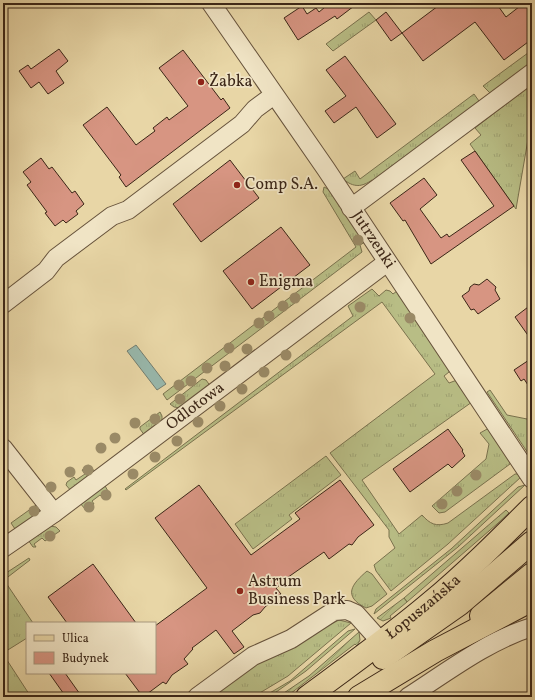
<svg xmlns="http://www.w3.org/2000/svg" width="535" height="700" viewBox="0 0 535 700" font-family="Vollkorn,serif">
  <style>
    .grass { fill: url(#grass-tufts); stroke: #7a724e }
    .garden { fill: url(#garden-furrows); stroke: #7a724e }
    .water { fill: #98b8ac; stroke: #737e70 }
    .building { fill: #d79582; stroke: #3b2617 }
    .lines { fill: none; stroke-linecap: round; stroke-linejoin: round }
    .minor-casing { stroke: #66523b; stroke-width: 20 }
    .major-casing { stroke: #3b2617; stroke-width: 24 }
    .minor { stroke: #f0e4c5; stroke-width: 18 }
    .major { stroke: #e8d6a6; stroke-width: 22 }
    .tree { fill: #9a8a66 }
    .poi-dot { fill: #8f2418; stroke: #f0e4c5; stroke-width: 1.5 }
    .labels { text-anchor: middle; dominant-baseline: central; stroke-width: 3.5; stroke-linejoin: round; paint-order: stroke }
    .poi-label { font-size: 16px; fill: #3b2617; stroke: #f0e4c5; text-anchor: start }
    .street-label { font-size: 16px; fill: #3b2617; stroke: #f0e4c5 }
  </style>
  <defs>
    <pattern id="grass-tufts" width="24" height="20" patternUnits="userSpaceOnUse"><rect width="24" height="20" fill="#b8bd85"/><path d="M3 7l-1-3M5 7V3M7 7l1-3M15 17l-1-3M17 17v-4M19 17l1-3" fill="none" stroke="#9fa272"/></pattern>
    <pattern id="garden-furrows" width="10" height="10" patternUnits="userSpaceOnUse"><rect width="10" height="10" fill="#b8bd85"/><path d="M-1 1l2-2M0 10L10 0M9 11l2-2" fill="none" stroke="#9fa272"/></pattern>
  </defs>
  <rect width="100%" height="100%" fill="#e8d6a6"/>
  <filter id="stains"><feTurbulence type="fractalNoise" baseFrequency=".005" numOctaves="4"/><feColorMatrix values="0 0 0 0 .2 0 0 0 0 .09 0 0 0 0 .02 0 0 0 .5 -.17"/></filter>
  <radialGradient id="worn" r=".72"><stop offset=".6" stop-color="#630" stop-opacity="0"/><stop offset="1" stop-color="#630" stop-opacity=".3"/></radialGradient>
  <path class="grass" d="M369 12 376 20 333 51 326 44Z
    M532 50V63L494 93H490L483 86Z
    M532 84V116L516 209 470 144 481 135 475 128Z
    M474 94 479 101 478 104 374 182 372 180C362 187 354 188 343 179L355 171 360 179Z
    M324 187 330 190 365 242 360 245 362 252 167 400 163 394 356 247 323 192Z
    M372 289 379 296 386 290 390 291 393 294 397 291 450 369 449 372 444 376 449 383 457 380 472 402 362 480 399 534 422 515C430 524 436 527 448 523L515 474H519L521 477 448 544 391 591 376 571 374 565 395 548 389 537V530L330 453 435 374 382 302 126 490 125 489 353 316 348 306Z
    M202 379 206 380 211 387 181 408 174 407 170 404Z
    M490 390 507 415 532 420V459L487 392Z
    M160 412 162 416V422L145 436 140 429V427Z
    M489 428 511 461 510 464 445 512 439 513 432 506 486 459 489 444 480 433Z
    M326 456 341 475 289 515 292 519 253 549 235 524Z
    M89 465 96 473 72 492 66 485 67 482 74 477 76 480 85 474 82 470Z
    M104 484 109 493 103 498 100 495 92 501 94 504 86 510 79 502Z
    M525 485 458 547 374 614 376 609 451 549 518 487Z
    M39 503 40 515 15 529 11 523Z
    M506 510 509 513 497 524 407 602 404 598Z
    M50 526 56 527 60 531 45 541 42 538 34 544 36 547H33L28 540Z
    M29 558 30 560 4 580 33 623H27V638L3 653V575Z
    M367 571 372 574 387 594 372 606 366 608C342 596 352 584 367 571Z
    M339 620 351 623 288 676 253 697H207L255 661Z
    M355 629 306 671 269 697H263L290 681 348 631Z
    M3 654 31 697H3Z"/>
  <path class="garden" d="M404 598 407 602 390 616 391 618 383 621 377 618Z
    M359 632 360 640 357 646 355 644 286 697H278L309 676Z"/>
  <path class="water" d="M136 345 166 384 157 390 127 351Z"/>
  <path class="building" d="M330 3H358L337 19 335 16 298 40 284 18 302 6 307 14 316 8 319 12Z
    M442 3H496L506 17 524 3H532V39L504 60 475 22 423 61 402 33Z
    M386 12 402 33 391 41 376 20Z
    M59 49 68 61 56 71 64 83 48 94 39 82 31 88 19 71 28 65 31 69Z
    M183 50 221 100 223 98 230 108 126 187 119 177 121 175 83 125 107 107 136 145 155 131 153 128 167 117 169 120 188 106 159 68Z
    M345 56 396 124 377 138 356 107 334 123 325 111 346 96 326 70Z
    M475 151 514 206 431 264 405 220 403 221 390 203 424 178 437 195 420 209 441 238 447 234 449 237 494 206 461 160Z
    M41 158 49 169 52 167 72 193 75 191 84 204 76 211 78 214 66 223 63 220 55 226 45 213 47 212 27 185 31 182 23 172Z
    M230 160 259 198 201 242 173 204Z
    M281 227 310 265 252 309 223 271Z
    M487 279 496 287 495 290 500 299 478 314 474 309 471 310 462 296 469 291 470 287 474 284 479 285Z
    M532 304V341L515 317Z
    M532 358V391L524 379 521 381 514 370Z
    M448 429 463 450 462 451 465 456 452 468 448 464 410 492 393 469Z
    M340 480 374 525 358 537 352 545 349 544 329 559 324 552 284 580 285 581 276 588 281 594 265 607 260 613 253 615 232 631 244 647 234 654 216 630 192 648 193 649 184 659 188 664 172 675 166 684 163 682 143 697 125 673H155V626L207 588 155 518 199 485 251 555 300 519 295 513Z
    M93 564 104 579 136 623H67L48 597Z
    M49 673H65L82 697H66Z"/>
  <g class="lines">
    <defs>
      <g id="minor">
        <path id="s1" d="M211 3 326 169 532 479"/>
        <path d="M351 208 532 73"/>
        <path d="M3 304 46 271 56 258 112 216 128 210 242 124 255 109 274 95"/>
        <path d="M3 448 54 513"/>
        <path id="s2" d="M3 548 54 513 386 263"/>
        <path d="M197 697 253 656 291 639 334 611 347 610 356 614 381 642"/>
        <path d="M408 697C447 672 487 641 532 627"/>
      </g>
      <g id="major">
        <path d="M481 616 532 574"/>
        <path d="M383 658 460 604 532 542"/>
        <path id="s3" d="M307 697C349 666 391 636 430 603 466 573 499 540 532 507"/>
        <path d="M359 697 435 651 532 600"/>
      </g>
    </defs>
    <use href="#minor" class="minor-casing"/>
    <use href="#major" class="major-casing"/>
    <use href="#minor" class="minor"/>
    <use href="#major" class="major"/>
  </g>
  <g class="tree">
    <circle cx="358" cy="240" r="5.5"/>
    <circle cx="295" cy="298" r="5.5"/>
    <circle cx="283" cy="306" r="5.5"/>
    <circle cx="360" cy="307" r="5.5"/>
    <circle cx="269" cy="316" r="5.5"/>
    <circle cx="410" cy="318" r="5.5"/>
    <circle cx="259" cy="323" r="5.5"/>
    <circle cx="229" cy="348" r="5.5"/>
    <circle cx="247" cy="349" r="5.5"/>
    <circle cx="286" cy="355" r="5.5"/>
    <circle cx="225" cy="366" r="5.5"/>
    <circle cx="207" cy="368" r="5.5"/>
    <circle cx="264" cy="372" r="5.5"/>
    <circle cx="191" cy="381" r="5.5"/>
    <circle cx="179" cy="385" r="5.5"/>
    <circle cx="242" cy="389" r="5.5"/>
    <circle cx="180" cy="399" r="5.5"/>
    <circle cx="220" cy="406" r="5.5"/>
    <circle cx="155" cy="419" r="5.5"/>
    <circle cx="198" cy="422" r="5.5"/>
    <circle cx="135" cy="423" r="5.5"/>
    <circle cx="115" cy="438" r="5.5"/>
    <circle cx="177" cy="441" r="5.5"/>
    <circle cx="101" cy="448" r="5.5"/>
    <circle cx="155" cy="457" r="5.5"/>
    <circle cx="88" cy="470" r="5.5"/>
    <circle cx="70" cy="472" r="5.5"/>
    <circle cx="133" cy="474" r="5.5"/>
    <circle cx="476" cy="475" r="5.5"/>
    <circle cx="51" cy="487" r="5.5"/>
    <circle cx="457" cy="491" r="5.5"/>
    <circle cx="106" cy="495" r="5.5"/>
    <circle cx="442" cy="504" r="5.5"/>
    <circle cx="89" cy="507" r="5.5"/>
    <circle cx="34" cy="511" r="5.5"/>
    <circle cx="50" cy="536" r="5.5"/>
  </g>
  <g class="poi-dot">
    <circle cx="201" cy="82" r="4"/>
    <circle cx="237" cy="185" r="4"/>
    <circle cx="251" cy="282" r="4"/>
    <circle cx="240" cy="591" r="4"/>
  </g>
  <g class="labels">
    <g class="poi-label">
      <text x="209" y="82">Żabka</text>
      <text x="245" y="185">Comp S.A.</text>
      <text x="259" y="282">Enigma</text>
      <text x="248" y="582">Astrum<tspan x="248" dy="18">Business Park</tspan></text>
    </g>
    <g class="street-label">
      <text stroke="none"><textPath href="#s1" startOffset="287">Jutrzenki</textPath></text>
      <text stroke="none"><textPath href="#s2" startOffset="239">Odlotowa</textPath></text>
      <text stroke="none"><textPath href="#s3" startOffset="147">Łopuszańska</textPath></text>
    </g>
  </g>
  <rect width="535" height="700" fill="none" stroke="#e8d6a6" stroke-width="16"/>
  <rect x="4" y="4" width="527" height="692" fill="none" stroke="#3b2617" stroke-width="2"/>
  <rect x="8" y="8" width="519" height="684" fill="none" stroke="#3b2617"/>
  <rect x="26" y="622" width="130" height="52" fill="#f0e4c5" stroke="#a8987f"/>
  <rect x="34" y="635" width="20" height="6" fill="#e8d6a6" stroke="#a8987f"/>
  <text x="62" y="642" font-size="12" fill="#3b2617">Ulica</text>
  <rect x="34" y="652" width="20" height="12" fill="#d79582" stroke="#a8987f"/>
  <text x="62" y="662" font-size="12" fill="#3b2617">Budynek</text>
  <rect width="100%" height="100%" filter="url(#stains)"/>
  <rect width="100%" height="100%" fill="url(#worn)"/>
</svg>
